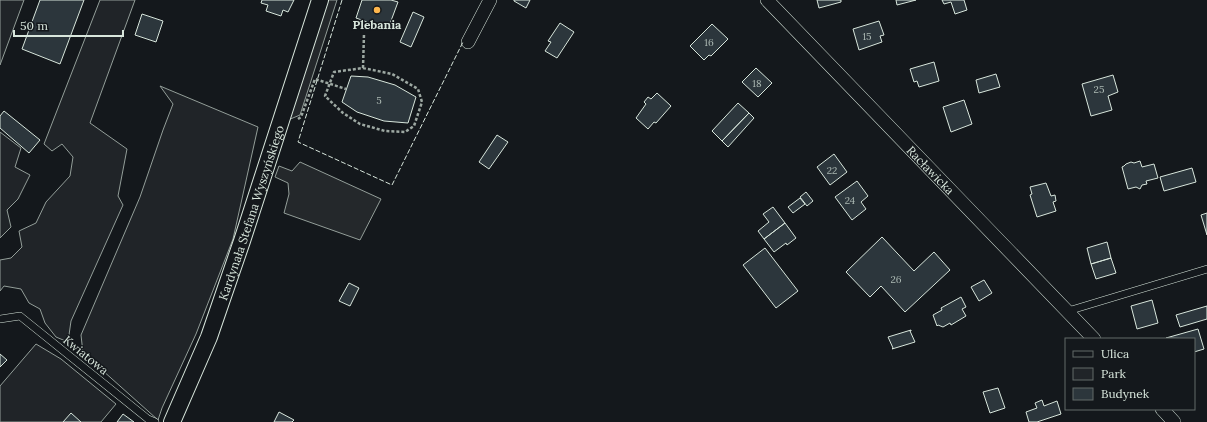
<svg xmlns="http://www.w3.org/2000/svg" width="1207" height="422" viewBox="0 0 1207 422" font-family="Lora,serif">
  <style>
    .green { fill: #202428; stroke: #939e99 }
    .parking { fill: #24282b; stroke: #939e99 }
    .building { fill: #2c363c; stroke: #d8e6dc }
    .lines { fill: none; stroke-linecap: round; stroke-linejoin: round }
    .service-casing { stroke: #d8e6dc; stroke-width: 8 }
    .minor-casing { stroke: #d8e6dc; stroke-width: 14 }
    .tertiary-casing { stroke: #d8e6dc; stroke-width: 18 }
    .path { stroke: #9da8a2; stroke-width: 2.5; stroke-dasharray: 3 2; stroke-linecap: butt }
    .service { stroke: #14181c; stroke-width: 7 }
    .minor { stroke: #14181c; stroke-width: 13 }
    .tertiary { stroke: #14181c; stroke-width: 16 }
    .fence { stroke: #d8e6dc; stroke-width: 1; stroke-dasharray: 5 2; stroke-linecap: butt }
    .poi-dot { fill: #ffb74d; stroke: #14181c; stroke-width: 1.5 }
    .labels { text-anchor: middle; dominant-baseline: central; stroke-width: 3; stroke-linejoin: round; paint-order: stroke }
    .number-label { font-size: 10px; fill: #adbab4 }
    .poi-label { font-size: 12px; font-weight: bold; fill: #d8e6dc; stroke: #14181c }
    .street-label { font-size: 12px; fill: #d8e6dc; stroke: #14181c }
  </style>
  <rect width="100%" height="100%" fill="#14181c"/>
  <path class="green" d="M0 0H24L0 65Z
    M100 0H135L90 123 127 149 118 196 123 205 71 321 68 342 56 337 45 323 40 309 29 303 21 289 4 286 0 291V260L11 258 22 247 19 231 36 223 46 202 70 176 73 157 62 144 52 151 44 144Z
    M160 86 258 127 233 239 196 334 162 408 158 420 83 353 81 335 140 197 163 130 173 104Z
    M0 132 21 148 15 167 30 175 18 199 7 210 11 227 0 238Z
    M36 344 61 359 116 404 101 422H0V386Z"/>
  <path class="parking" d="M328 0H337L300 115 288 120Z
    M300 162 381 199 360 240 284 213 289 194 288 183 275 177 279 166 292 171Z"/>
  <path class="building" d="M40 0H84L60 64 22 49Z
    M262 0H294L288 12 283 10 281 16 266 11 268 5 261 3Z
    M362 0H391L398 2 388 29 378 26 376 29 366 25 367 22 356 18Z
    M514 0H530L526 8 514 1Z
    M817 0H841V2L819 8Z
    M896 0H916L897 5Z
    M942 0H964L967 10 955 14 951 2 944 4Z
    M413 12 424 17 411 47 400 42Z
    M142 14 163 21 156 42 135 35Z
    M879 21 884 35 880 36 882 42 859 50 853 29Z
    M560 23 574 32 557 58 545 51 551 42 548 41Z
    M712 24 728 39 711 56 709 55 704 60 690 46Z
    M934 62 939 81 919 87 917 81 914 82 910 69Z
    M756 68 772 83 758 97 742 82Z
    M996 74 1000 87 979 93 976 80Z
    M1113 75 1118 92 1108 96 1112 110 1091 116 1082 84Z
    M351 76 368 77 395 85 416 97 408 123 384 121 357 112 342 102Z
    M657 93 671 106 656 123 654 122 648 129 636 118 646 104 644 102 648 97 651 99Z
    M964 100 972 124 951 132 943 107Z
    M738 103 749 113 722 141 712 131Z
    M4 111 40 140 29 153 0 128V116Z
    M749 113 754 118 728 147 722 141Z
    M497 135 508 142 489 169 479 162Z
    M834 154 847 172 830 185 817 167Z
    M1140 161 1142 167 1154 164 1158 178 1146 181 1147 184 1142 185 1140 189 1136 187 1128 189 1122 167 1124 166 1126 164 1131 162 1134 163Z
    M1192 168 1196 182 1164 191 1160 177Z
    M857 181 868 196 861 202 866 209 852 220 835 197Z
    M1046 183 1051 196 1055 195 1056 201 1053 202 1056 211 1037 217 1030 195 1032 194 1030 187Z
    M806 192 813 201 807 206 800 197Z
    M800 198 805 204 793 213 788 207Z
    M773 207 785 223 764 239 758 231 769 222 763 214Z
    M1207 213V235L1201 215Z
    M785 223 796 238 787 245 786 243 774 252 764 239Z
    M882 237 914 271 934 252 950 270 905 312 881 286 870 297 846 272Z
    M1107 242 1111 258 1091 264 1087 248Z
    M765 248 798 291 776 308 743 265Z
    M1111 258 1116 273 1096 279 1091 264Z
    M984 280 992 293 979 301 971 287Z
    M349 283 359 288 350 306 339 301Z
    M961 297 966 307 962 309 966 316 951 325 950 323 943 327 938 325 937 326 933 315 942 310 941 308Z
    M1152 300 1158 323 1137 329 1131 306Z
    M1207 306V319L1180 327 1176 315Z
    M1198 329 1204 349 1194 352V339L1166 338Z
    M911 331H910L915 342 892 349 893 348 888 337 911 330Z
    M0 354 7 360 0 367Z
    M998 388 1005 408 990 413 983 392Z
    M1042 400 1044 406 1057 401 1061 414 1037 422H1029L1026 412 1037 408 1035 403Z
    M279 412 294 420 292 422H274Z
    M71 413 81 422H63Z
    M123 414 134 422H117Z"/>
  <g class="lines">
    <defs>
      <path id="service" d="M1068 311 1207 269
        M0 319 20 316 148 419 155 422"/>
      <g id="minor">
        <path id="s1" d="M767 0 1094 339"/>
        <path d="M468 42 490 0"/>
        <path d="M1162 409 1174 422"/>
      </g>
      <g id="tertiary">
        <path id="s2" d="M172 422 209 337 242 241 320 0"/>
      </g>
    </defs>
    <use href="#service" class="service-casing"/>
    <use href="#minor" class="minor-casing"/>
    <use href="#tertiary" class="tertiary-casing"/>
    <path class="path" d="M363 68 392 74 418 89 422 102 414 126 405 132 385 131 360 124 343 113 325 96 334 72Z
      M363 68 364 34
      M298 119 301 117 315 79 346 89"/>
    <use href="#service" class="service"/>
    <use href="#minor" class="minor"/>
    <use href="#tertiary" class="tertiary"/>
    <path class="fence" d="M342 0 298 142 392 185 463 42"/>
  </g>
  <circle class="poi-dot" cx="377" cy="10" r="4"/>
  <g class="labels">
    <g class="number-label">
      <text x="867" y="36">15</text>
      <text x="709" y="42">16</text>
      <text x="757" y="83">18</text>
      <text x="1099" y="89">25</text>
      <text x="379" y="100">5</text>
      <text x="832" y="170">22</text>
      <text x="850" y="200">24</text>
      <text x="896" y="279">26</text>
    </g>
    <g class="poi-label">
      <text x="377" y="24">Plebania</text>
    </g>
    <g class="street-label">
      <text stroke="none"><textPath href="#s1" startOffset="236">Racławicka</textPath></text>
      <text stroke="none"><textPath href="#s2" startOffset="224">Kardynała Stefana Wyszyńskiego</textPath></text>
      <text transform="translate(86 355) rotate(39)">Kwiatowa</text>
    </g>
  </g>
  <rect x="1065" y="338" width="130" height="72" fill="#14181c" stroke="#626a69"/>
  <rect x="1073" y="351" width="20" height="6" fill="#14181c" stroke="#626a69"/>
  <text x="1101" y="358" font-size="12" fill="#d8e6dc">Ulica</text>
  <rect x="1073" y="368" width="20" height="12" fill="#202428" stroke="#626a69"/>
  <text x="1101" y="378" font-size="12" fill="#d8e6dc">Park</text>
  <rect x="1073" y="388" width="20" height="12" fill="#2c363c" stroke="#626a69"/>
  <text x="1101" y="398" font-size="12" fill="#d8e6dc">Budynek</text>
  <path d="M14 30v6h109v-6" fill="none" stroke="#d8e6dc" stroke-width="2"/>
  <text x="20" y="30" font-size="12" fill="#d8e6dc" stroke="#14181c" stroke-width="3" paint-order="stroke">50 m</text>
</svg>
